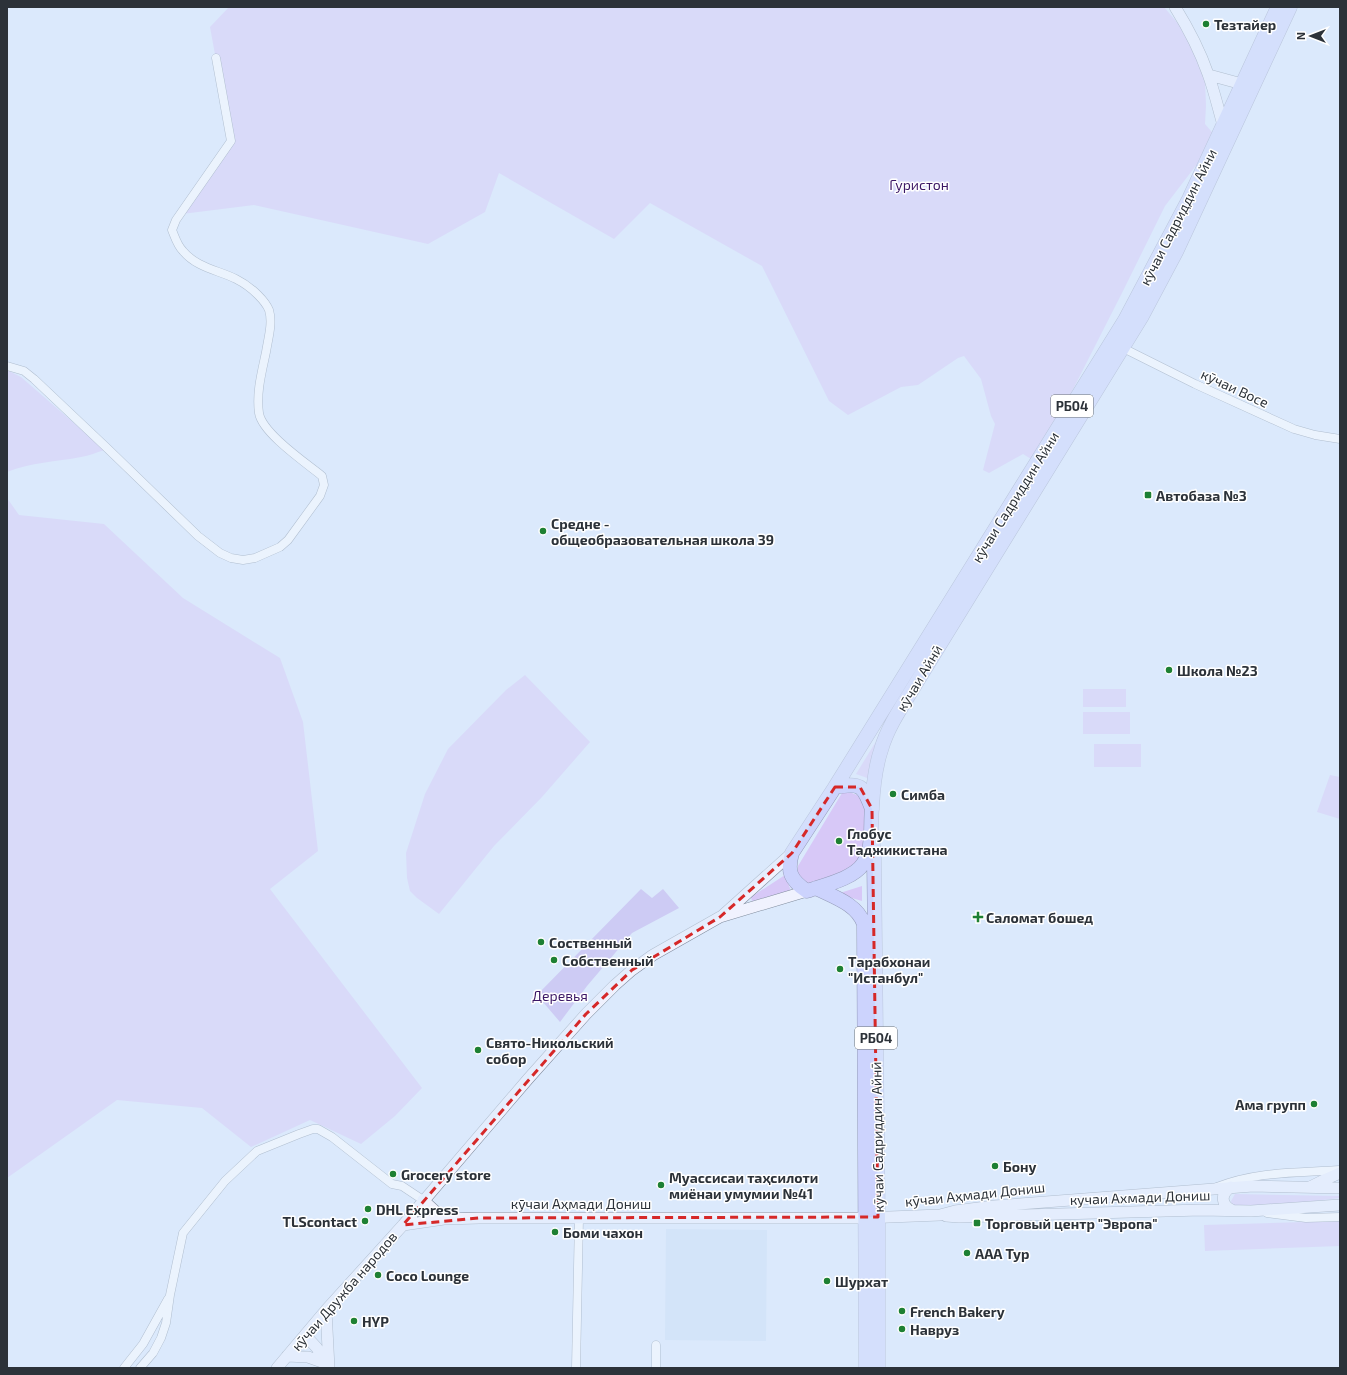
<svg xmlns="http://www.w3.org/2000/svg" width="1347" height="1375" viewBox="0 0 1347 1375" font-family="'Exo 2',sans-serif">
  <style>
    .built { fill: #caddf5 }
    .green { fill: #d7c8f7 }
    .forest { fill: #bda6ea }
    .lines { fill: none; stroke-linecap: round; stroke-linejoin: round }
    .street-casing { stroke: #7f8b9c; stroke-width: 9 }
    .secondary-casing { stroke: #7f8b9c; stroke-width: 12 }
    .highway-casing { stroke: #949bb8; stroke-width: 15 }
    .street { stroke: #fff; stroke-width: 8 }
    .secondary { stroke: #f0f2fe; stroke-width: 11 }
    .highway { stroke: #ccd3fd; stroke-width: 14 }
    .marked { fill: none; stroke: #d62828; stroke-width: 3; stroke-dasharray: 8 5; stroke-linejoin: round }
    .poi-dot { fill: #1e8033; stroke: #fff; stroke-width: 1.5 }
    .labels { text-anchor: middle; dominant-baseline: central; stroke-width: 3; stroke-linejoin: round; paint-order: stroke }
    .shield { fill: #fff; stroke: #6b7074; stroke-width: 1 }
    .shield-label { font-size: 13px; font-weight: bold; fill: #2c3239 }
    .poi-label { font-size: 14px; font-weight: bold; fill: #2c3239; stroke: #fff; text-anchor: start }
    .park-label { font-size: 14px; fill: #3b1765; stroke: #fff }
    .street-label { font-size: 14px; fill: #2c3239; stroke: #fff }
  </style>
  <rect width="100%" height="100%" fill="#dbe9fc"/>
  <path class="built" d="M666 1229 767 1230 766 1341 665 1340Z"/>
  <path class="green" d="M229 7H1164L1204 54 1206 106 1205 124 1217 138 1165 206 1122 293 1036 462 1023 454 989 473 983 470 995 424 991 416 981 379 964 356 958 358 918 385 901 387 848 415 829 401 762 266 650 203 614 239 499 173 485 212 428 244 254 205 182 214 230 137 210 27Z
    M7 370 21 377 105 450C97 452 89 456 81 457 56 462 31 462 7 472Z
    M7 498 19 515 104 524 183 598 280 658 303 722 318 851 270 889 422 1088 395 1116 361 1144 310 1120 251 1147 202 1108 117 1100 7 1178Z
    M525 675 590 742 542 797 494 846 439 914 417 898 410 891 407 878 406 853 425 794 448 749 506 690Z
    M1083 689H1126V707H1083Z
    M1083 712H1130V734H1083Z
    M875 743 879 744 870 779 856 774Z
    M1094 744H1141V767H1094Z
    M1330 775 1340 777V819L1317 812Z
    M842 793H852L866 799 863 856 850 872 810 884 803 881 797 874 798 866Z
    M785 875 791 891 752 901 751 897Z
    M862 886V901L842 895 843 892Z
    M1235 1194 1340 1196V1198L1248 1209 1232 1205 1231 1201Z
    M1340 1221V1246L1205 1251 1204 1225Z"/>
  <path class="forest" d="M641 889 652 898 663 889 679 908 632 933 587 986 560 1022 537 995Z"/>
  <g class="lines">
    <defs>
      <path id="street" d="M1123 348 1195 384 1294 429 1315 435 1340 439
        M7 366 24 371 34 379 107 448 198 536 220 553 231 558 243 560 255 558 280 547 288 540 320 496 324 485 322 476C306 463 262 433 259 413 256 393 262 371 266 352 268 339 273 323 269 310 267 305 262 299 258 295 252 289 244 283 236 279 218 270 197 268 183 251 177 245 175 237 172 230L176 220 231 141 216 58
        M1217 1187C1256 1171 1299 1173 1340 1170
        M1267 1213 1306 1218 1340 1217
        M124 1368 143 1344 168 1299
        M140 1368 153 1353 161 1338 166 1323 170 1295 183 1233 225 1181 257 1151 299 1134 313 1129H318L332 1137 392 1184 402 1186 423 1200
        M576 1368 579 1218
        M656 1368V1345"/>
      <path id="secondary" d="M1175 7C1188 28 1200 51 1208 74 1214 90 1218 108 1223 125
        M1209 75 1242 84
        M723 915 792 853
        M1231 1187C1220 1194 1221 1205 1232 1210
        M1310 1187 1324 1180 1340 1173
        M423 1200 444 1219
        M946 1216 959 1217 1201 1210 1251 1211 1340 1205
        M403 1225 444 1219 479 1218H864L940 1215 955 1211 994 1206 1253 1186 1340 1188
        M326 1310 329 1368
        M305 1335 317 1348 326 1367
        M287 1356 308 1357 325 1363
        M277 1368 326 1310 403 1225 528 1079 586 1014 615 985 632 970 653 955 720 917 807 891"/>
      <path id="highway" d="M835 787 1125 320 1189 199 1278 7
        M872 809C863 784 860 783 835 787L792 853C787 871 790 880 807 891 824 885 853 879 863 864 874 848 870 825 872 807 873 788 875 768 881 750 888 725 905 702 918 680L1142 316 1176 252 1290 7
        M873 845 874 858 878 1217V1368
        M816 888C834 897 857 904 864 924L866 1368"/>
    </defs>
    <use href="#street" class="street-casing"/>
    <use href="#secondary" class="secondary-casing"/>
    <use href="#highway" class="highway-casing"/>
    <use href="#street" class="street"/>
    <use href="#secondary" class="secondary"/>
    <use href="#highway" class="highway"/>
  </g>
  <path d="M0 0H1347V1375H0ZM835 787H860L872 809 878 1217 479 1218 403 1225 586 1014 632 970 720 917 792 853Z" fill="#dbe9fc" fill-opacity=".55" fill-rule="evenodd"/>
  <path class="marked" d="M835 787H860L872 809 878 1217 479 1218 403 1225 586 1014 632 970 720 917 792 853Z"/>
  <g class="poi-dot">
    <circle cx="1206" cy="24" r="4"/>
    <rect x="1144" y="491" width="8" height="8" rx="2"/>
    <circle cx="543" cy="531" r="4"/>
    <circle cx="1169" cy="670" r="4"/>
    <circle cx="893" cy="794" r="4"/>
    <circle cx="839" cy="841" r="4"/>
    <path d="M976 911h4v4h4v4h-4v4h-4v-4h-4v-4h4z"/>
    <circle cx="541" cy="942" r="4"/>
    <circle cx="554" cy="960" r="4"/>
    <circle cx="840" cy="969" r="4"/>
    <circle cx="478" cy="1050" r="4"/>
    <circle cx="1314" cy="1104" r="4"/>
    <circle cx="995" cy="1166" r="4"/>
    <circle cx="393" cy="1174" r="4"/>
    <circle cx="661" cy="1185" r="4"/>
    <circle cx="368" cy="1209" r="4"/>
    <circle cx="365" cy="1221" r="4"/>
    <rect x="973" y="1219" width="8" height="8" rx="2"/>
    <circle cx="555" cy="1232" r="4"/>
    <circle cx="967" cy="1253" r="4"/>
    <circle cx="378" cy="1275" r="4"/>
    <circle cx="827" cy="1281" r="4"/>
    <circle cx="902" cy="1311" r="4"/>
    <circle cx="354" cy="1321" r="4"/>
    <circle cx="902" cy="1329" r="4"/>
  </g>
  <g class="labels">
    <g class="shield">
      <rect x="1051" y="395" width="42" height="22" rx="3"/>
      <rect x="855" y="1027" width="42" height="22" rx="3"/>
    </g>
    <g class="shield-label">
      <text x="1072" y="406">РБ04</text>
      <text x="876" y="1038">РБ04</text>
    </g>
    <g class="poi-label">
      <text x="1214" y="24">Тезтайер</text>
      <text x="1156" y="495">Автобаза №3</text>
      <text x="551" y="523">Средне -<tspan x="551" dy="16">общеобразовательная школа 39</tspan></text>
      <text x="1177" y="670">Школа №23</text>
      <text x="901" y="794">Симба</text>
      <text x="847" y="833">Глобус<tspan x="847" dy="16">Таджикистана</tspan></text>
      <text x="986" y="917">Саломат бошед</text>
      <text x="549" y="942">Соственный</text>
      <text x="562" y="960">Собственный</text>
      <text x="848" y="961">Тарабхонаи<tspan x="848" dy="16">"Истанбул"</tspan></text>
      <text x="486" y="1042">Свято-Никольский<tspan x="486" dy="16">собор</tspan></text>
      <text x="1306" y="1104" text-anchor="end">Ама групп</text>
      <text x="1003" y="1166">Бону</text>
      <text x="401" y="1174">Grocery store</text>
      <text x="669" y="1177">Муассисаи таҳсилоти<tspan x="669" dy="16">миёнаи умумии №41</tspan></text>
      <text x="376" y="1209">DHL Express</text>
      <text x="357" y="1221" text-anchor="end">TLScontact</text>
      <text x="985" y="1223">Торговый центр "Эвропа"</text>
      <text x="563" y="1232">Боми чахон</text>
      <text x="975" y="1253">ААА Тур</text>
      <text x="386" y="1275">Coco Lounge</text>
      <text x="835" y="1281">Шурхат</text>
      <text x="910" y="1311">French Bakery</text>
      <text x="362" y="1321">HYP</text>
      <text x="910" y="1329">Навруз</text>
    </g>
    <g class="park-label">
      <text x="919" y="184">Гуристон</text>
      <text x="560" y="995">Деревья</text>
    </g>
    <g class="street-label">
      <text transform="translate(1178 217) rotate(-63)">кӯчаи Садриддин Айни</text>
      <text transform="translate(1235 388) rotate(25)">кӯчаи Восе</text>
      <text transform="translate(1015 497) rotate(-58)">кӯчаи Садриддин Айни</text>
      <text transform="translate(919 678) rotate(-59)">кӯчаи Айнӣ</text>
      <text transform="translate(877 1137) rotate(-91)">кӯчаи Садриддин Айнӣ</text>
      <text transform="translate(975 1194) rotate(-6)">кӯчаи Аҳмади Дониш</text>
      <text transform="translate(1140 1197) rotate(-2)">кучаи Ахмади Дониш</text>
      <text x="581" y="1203">кӯчаи Аҳмади Дониш</text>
      <text transform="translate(344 1291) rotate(-49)">кӯчаи Дружба народов</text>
    </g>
  </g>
  <rect width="1347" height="1375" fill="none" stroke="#2c3239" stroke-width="16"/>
  <g transform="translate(1311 36) rotate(270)" stroke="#ffffff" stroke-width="3" paint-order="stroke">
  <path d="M0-3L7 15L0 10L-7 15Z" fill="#2c3239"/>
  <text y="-6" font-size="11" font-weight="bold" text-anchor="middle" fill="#2c3239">N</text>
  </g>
</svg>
